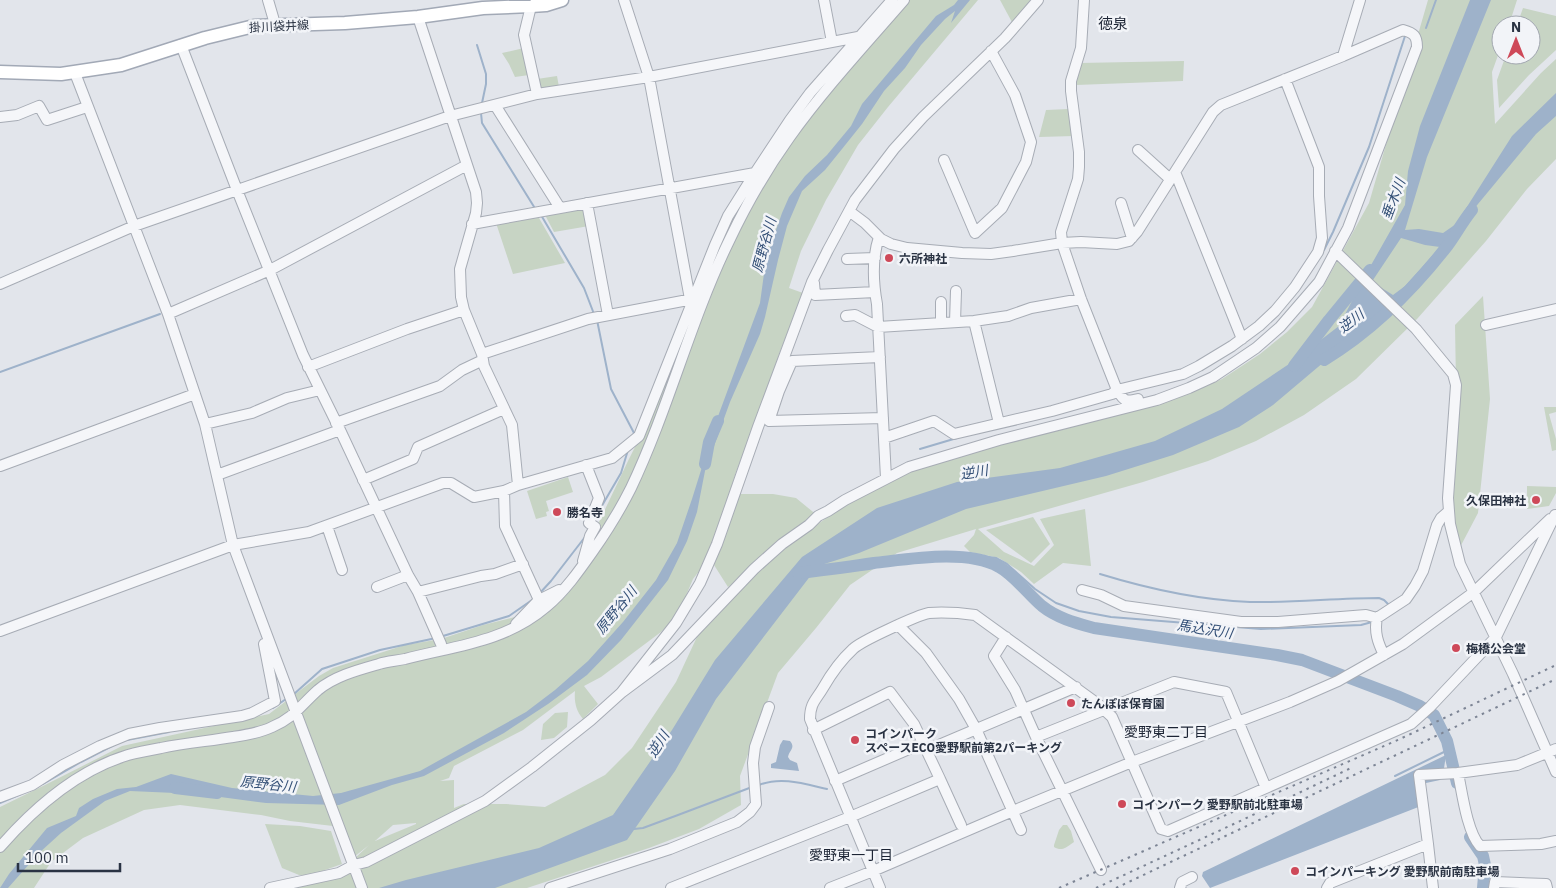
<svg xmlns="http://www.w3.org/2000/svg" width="1556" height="888" viewBox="0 0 1556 888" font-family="'IBM Plex Sans','Noto Sans JP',sans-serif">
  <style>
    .green { fill: #c7d4c4; fill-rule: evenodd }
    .water { fill: #9eb2ca; fill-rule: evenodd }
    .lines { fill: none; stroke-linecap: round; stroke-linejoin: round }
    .stream { stroke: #9eb2ca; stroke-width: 2 }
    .river { stroke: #9eb2ca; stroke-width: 12 }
    .minor-casing { stroke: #a7acb5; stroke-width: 12 }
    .major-casing { stroke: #a2a9b6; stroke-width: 15 }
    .minor { stroke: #f5f6f9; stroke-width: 10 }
    .major { stroke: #fff; stroke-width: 12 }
    .rail { stroke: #7c8494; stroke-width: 2; stroke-dasharray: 2.5 5; stroke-linecap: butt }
    .poi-dot { fill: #ce4959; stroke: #f2f4f8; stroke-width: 2 }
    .labels { text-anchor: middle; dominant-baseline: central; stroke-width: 5; stroke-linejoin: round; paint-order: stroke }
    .street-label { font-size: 12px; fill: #2a3343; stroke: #f2f4f8 }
    .poi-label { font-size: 12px; font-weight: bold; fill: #2a3343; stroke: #f2f4f8; text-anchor: start }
    .water-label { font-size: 14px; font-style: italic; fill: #345077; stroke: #f2f4f8 }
    .neighbourhood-label { font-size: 14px; fill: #1c2434; stroke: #f2f4f8 }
    .quarter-label { font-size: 15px; fill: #1c2434; stroke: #f2f4f8 }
  </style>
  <rect width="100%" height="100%" fill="#e2e5eb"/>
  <path class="green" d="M896 0H978L888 107 858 145 826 200 801 251 789 288 803 293 779 354 763 402 736 472 722 516 704 565 693 579 685 598 675 618 661 632 601 677 584 686 598 704 583 719C576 711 574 702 575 691L523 730 454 766 449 778 440 781 454 780V808L464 804H506L545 807 605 775 632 748 676 682 703 624 771 559 837 510 904 472 938 461 1193 392 1222 379 1260 354 1287 332 1312 307 1369 203 1428 0H1517L1509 25H1501V47L1492 72 1495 124 1541 73 1556 59V159L1527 189 1486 241 1417 319 1356 379 1304 415 1256 441 1208 461 1143 482 978 529 1004 552 1034 566 1054 545 1040 519 1085 509 1091 566 1063 563 1034 584 1021 572 999 558 970 552 964 546 974 535 976 529 897 553 850 585 816 628 778 673 740 776 741 805 699 829 649 848 527 888H267L339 873 369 845 354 857 333 826 290 821 261 815 180 805 144 810 83 838 51 862 34 888H0V807L45 785 122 746 269 714 319 676 333 668 405 645 441 639 483 625 543 610 571 581 628 461 644 429 723 228 782 131ZM416 823V824L375 841 393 825Z
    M1000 0H1034L1013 24Z
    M1523 8 1556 16V50L1529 75 1499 108 1497 80 1506 55H1531V25H1517Z
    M524 48 529 75 515 77 509 64 502 53Z
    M1184 61 1183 81 1076 85V77L1079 63Z
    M557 76 559 87 539 91 537 79Z
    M1069 109 1074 136 1039 137 1046 110Z
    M584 207 589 226 554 232 545 215Z
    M539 218 565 263 513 274 495 220Z
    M1483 296 1490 399 1478 513 1457 553 1453 510 1457 443 1455 325Z
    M1544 407H1556V412L1549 414 1556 439V450L1552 451Z
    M568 477 573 492 546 501 549 511 546 512 547 516 536 519 527 491Z
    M1527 486 1556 487V493L1549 506 1527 509Z
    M739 494H773L796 498 818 516 728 587 714 565Z
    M1033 517 1050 544 1031 563 986 530Z
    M568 712 567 727 554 738 541 740 543 724 555 713Z
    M265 824 300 826 331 831 342 864 311 875H299L282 868Z
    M1063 825H1067L1071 831 1074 842C1067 847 1062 852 1054 847V845L1059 830Z"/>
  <path class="water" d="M958 0H970L951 23 955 11 945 19 921 45 905 68 884 91 862 124 842 149 825 170 802 191 787 226 778 260 765 317 760 334 730 402 705 471 697 512 687 541 668 580 621 640 587 675 548 704 504 733 424 776 392 785 339 805 266 803 198 794 130 791 105 801 61 833 39 853 8 888H0L9 874 47 828 76 816 79 808 93 799 117 789 136 787 171 774 232 788 313 796 341 793 420 771 526 712 555 690 588 661 623 622 656 580 677 543 692 499 717 419 760 303 766 259 782 213 789 197 805 176 827 155 851 126 862 104 936 16 954 5Z
    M1470 0H1491L1427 157 1405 230 1419 229 1443 233 1456 224 1512 136 1556 93V116L1536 134 1401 297 1273 405 1239 427 1173 455 1106 476 966 509 859 553 818 566 716 699 675 771 627 840 495 888H379L406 880 539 848 613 815 672 730 715 660 802 557 877 508 957 482 1060 468 1155 441 1222 409 1292 362 1339 326 1366 274 1405 205 1408 171 1420 126ZM1401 238 1425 245 1440 247 1405 286 1393 295 1380 287 1373 280Z
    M783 740 790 741C796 748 789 750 788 757L790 760 797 763 799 771 771 768V764L776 762 780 745Z
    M1446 755 1443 775 1440 780 1426 783 1416 788 1421 806 1210 888 1202 876 1203 872Z"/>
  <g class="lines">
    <path class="stream" d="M1426 28 1436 0
      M477 45 486 74V84L482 103
      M481 113 482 123 536 210
      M541 215 584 288 594 314
      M1324 250 1333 232 1369 147 1405 36
      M597 320 611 389 634 433 633 436
      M0 372 160 314
      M920 449 957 438
      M600 509 621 473 628 450
      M943 557 974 555 996 558 1007 564 1035 589 1056 603 1079 611 1111 617 1261 629 1361 625 1372 622
      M1100 574C1149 589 1198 600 1250 602 1293 603 1336 598 1379 598L1384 600 1389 605
      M539 594 551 581 585 537
      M443 636 509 616 532 600
      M294 694 322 669 380 650 436 638
      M273 708 286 699
      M127 740 169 732
      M1395 776 1448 750 1447 741
      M43 784 81 762 114 745
      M759 785C781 776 805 784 827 789
      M0 803 21 794
      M634 829 643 828 678 815 752 787"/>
    <path class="river" d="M1324 360C1372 331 1413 290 1448 245 1456 234 1463 221 1472 210
      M1294 366 1329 320 1370 270
      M705 464 709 442 718 421
      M798 573C824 570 849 567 874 563 910 559 967 549 999 567 1014 575 1029 595 1042 606 1057 618 1076 623 1094 628L1277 655 1302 660 1397 696 1420 706 1434 715 1447 741 1457 783
      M175 788 217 793
      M1470 837 1483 856 1485 865 1483 888"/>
    <defs>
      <path id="minor" d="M268 0 275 24
        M624 0 649 77 690 299
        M824 0 832 42
        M1084 0 1081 48 1071 81V91L1079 152V167L1078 179 1061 232 1062 243 1081 299 1117 390C1124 401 1125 402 1138 399
        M531 6 524 35 537 94
        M418 17 476 192 477 203 476 213 460 269 461 297 464 310 482 354 484 366 512 425 518 485
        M181 45 237 190 303 355 340 430 408 575 418 592 441 644
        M1343 56 1360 0
        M75 73 168 314 205 424 233 545 362 888
        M495 105 560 208
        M0 117 17 115 39 106 47 120 87 107
        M1138 150 1170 179
        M944 160 975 233 1002 208 1026 162 1031 142 1015 95 991 51
        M1175 172 1242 339
        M587 203 608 315
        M1121 203 1132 238
        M472 224 755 173
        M879 237C872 258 873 282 877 304L886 478
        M1335 251 1416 329 1453 374 1456 385 1448 498 1450 524 1460 564 1513 674 1556 772
        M847 259 875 258
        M814 283 815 295 875 292
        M0 284 134 226 450 116 537 94 649 77 858 37
        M941 302V323
        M168 314 270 270 467 165
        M846 316 855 315 878 327 974 321 1008 316 1031 308 1081 299
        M974 321 999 423
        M955 322 956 291
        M1486 325 1556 309
        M482 354 588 319 693 299
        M880 357 792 361 779 391 769 421 883 418
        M308 367 407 329 464 310
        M336 423 440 386 462 370 483 360
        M205 424 252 413 287 398 320 390
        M884 438 934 421 954 434 1052 411 1112 394 1117 390 1183 374 1199 366 1232 346 1259 326 1275 311 1295 287 1318 252 1322 238 1319 196V167L1285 79
        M0 466 195 394
        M217 475 340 430
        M363 480 413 459 418 447 504 409
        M504 491 505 526 539 600
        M327 526 342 570
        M583 561 590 536 595 527 589 523 599 498 586 465
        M377 587 408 575
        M1082 590 1101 595 1124 606 1241 622H1278L1366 615 1377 618
        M418 592 481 576 495 574 523 564
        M516 624 539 600 559 590
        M898 625 926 653 959 699 976 729 1021 830
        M0 631 233 545 309 532 443 483H451L474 497 504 491 518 485 612 458 639 436 715 245 728 216 755 173 790 120 810 93 892 0
        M1006 637 994 656 1015 690 1036 737 1174 682 1226 692 1266 788
        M1384 655C1378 643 1374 632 1377 618L1406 599 1415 586 1423 571 1437 525 1441 518 1449 511
        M621 693 672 655 754 569 782 544 809 525 818 516 828 511 845 500 909 467 999 440 1157 400 1189 388 1213 377 1256 348 1280 327 1319 282 1348 228 1417 47C1417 36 1414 33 1403 30L1343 56 1221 105 1213 112 1137 232 1129 241 1117 244 1081 242 1062 243 1013 251 991 254 962 253 907 248 891 244 881 239 865 223 849 211
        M1036 737 1101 870
        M927 750 1076 687
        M1458 773C1462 792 1467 832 1480 846L1541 844 1556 841
        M940 779 961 825
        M835 781 923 743
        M0 797 32 785 63 765 100 746 129 734 160 728 242 716 252 713 275 701 264 644
        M1428 844 1419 775 1458 773 1517 765 1556 749
        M0 847C34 808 78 770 128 755 139 752 150 750 161 748 185 743 209 741 233 737 246 735 260 733 272 727 294 718 301 705 318 690 335 676 358 670 379 664 387 661 396 661 405 659 455 646 505 642 546 607 565 591 579 571 593 551 607 531 620 510 631 488 669 408 690 321 729 241 746 205 766 170 789 138 824 89 865 45 904 0
        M270 888 339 873 354 865 366 862 485 801 532 767 591 720 621 693 676 623 700 583 717 544 758 427 812 282 828 250 855 200 894 149 923 117 1005 38 1038 0
        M550 888 670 849 737 822 750 812 756 804 753 763 755 747 769 707
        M671 888 850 817 940 779 914 724 890 692 813 730
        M830 888 873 871 1013 811 1132 762 1290 702 1338 681 1403 644 1474 592 1550 519
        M880 888 810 719C810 703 816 700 823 688 831 674 841 660 853 649 861 641 918 615 929 613 945 612 960 613 975 615L1098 704 1112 717 1161 829 1168 831 1411 724 1430 707 1496 637 1555 515
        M1180 888 1182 882 1192 877
        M1327 888 1330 883 1428 844 1433 888
        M1494 888 1495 882 1546 884 1547 888"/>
      <path id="major" d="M0 72 61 74 121 65 205 38 254 26 345 23 418 17 483 8 531 6 546 5 562 0"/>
    </defs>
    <use href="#minor" class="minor-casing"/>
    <use href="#major" class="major-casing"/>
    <use href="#minor" class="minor"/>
    <use href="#major" class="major"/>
    <path class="rail" d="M1059 888 1400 739 1556 665
      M1096 888 1238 822 1353 767
      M1116 888 1556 679"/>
  </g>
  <g class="poi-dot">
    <circle cx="889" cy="258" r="5"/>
    <circle cx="1536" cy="500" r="5"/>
    <circle cx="557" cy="512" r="5"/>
    <circle cx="1456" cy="648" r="5"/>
    <circle cx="1071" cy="703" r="5"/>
    <circle cx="855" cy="740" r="5"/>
    <circle cx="1122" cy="804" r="5"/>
    <circle cx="1295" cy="871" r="5"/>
  </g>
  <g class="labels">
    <g class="street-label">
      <text transform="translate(279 26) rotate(-3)">掛川袋井線</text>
    </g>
    <g class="poi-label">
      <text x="899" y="258">六所神社</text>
      <text x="1526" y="500" text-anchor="end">久保田神社</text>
      <text x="567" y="512">勝名寺</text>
      <text x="1466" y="648">梅橋公会堂</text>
      <text x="1081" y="703">たんぽぽ保育園</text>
      <text x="865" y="733">コインパーク<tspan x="865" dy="14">スペースECO愛野駅前第2パーキング</tspan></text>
      <text x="1132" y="804">コインパーク 愛野駅前北駐車場</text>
      <text x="1305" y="871">コインパーキング 愛野駅前南駐車場</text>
    </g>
    <g class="water-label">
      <text transform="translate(1393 199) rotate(-69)">垂木川</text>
      <text transform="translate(764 245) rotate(-75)">原野谷川</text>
      <text transform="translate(1351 321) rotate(-38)">逆川</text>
      <text transform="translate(974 472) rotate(-9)">逆川</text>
      <text transform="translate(616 610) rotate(-51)">原野谷川</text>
      <text transform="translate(1205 629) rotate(9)">馬込沢川</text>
      <text transform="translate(658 744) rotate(-58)">逆川</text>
      <text transform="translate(268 784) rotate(6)">原野谷川</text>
    </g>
    <g class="neighbourhood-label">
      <text x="1166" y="732">愛野東二丁目</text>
      <text x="851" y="855">愛野東一丁目</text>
    </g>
    <g class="quarter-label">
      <text x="1113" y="23">徳泉</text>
    </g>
  </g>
  <g transform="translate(1516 40)"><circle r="24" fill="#f2f4f8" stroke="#a2a7b0"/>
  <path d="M0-4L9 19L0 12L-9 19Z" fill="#ce4959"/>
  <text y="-8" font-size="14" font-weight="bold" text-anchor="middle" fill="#2a3343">N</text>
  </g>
  <path d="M18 863v8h102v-8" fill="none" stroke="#2a3343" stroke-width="2.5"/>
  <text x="25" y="863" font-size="15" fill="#2a3343" stroke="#f2f4f8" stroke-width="4" paint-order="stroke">100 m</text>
</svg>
